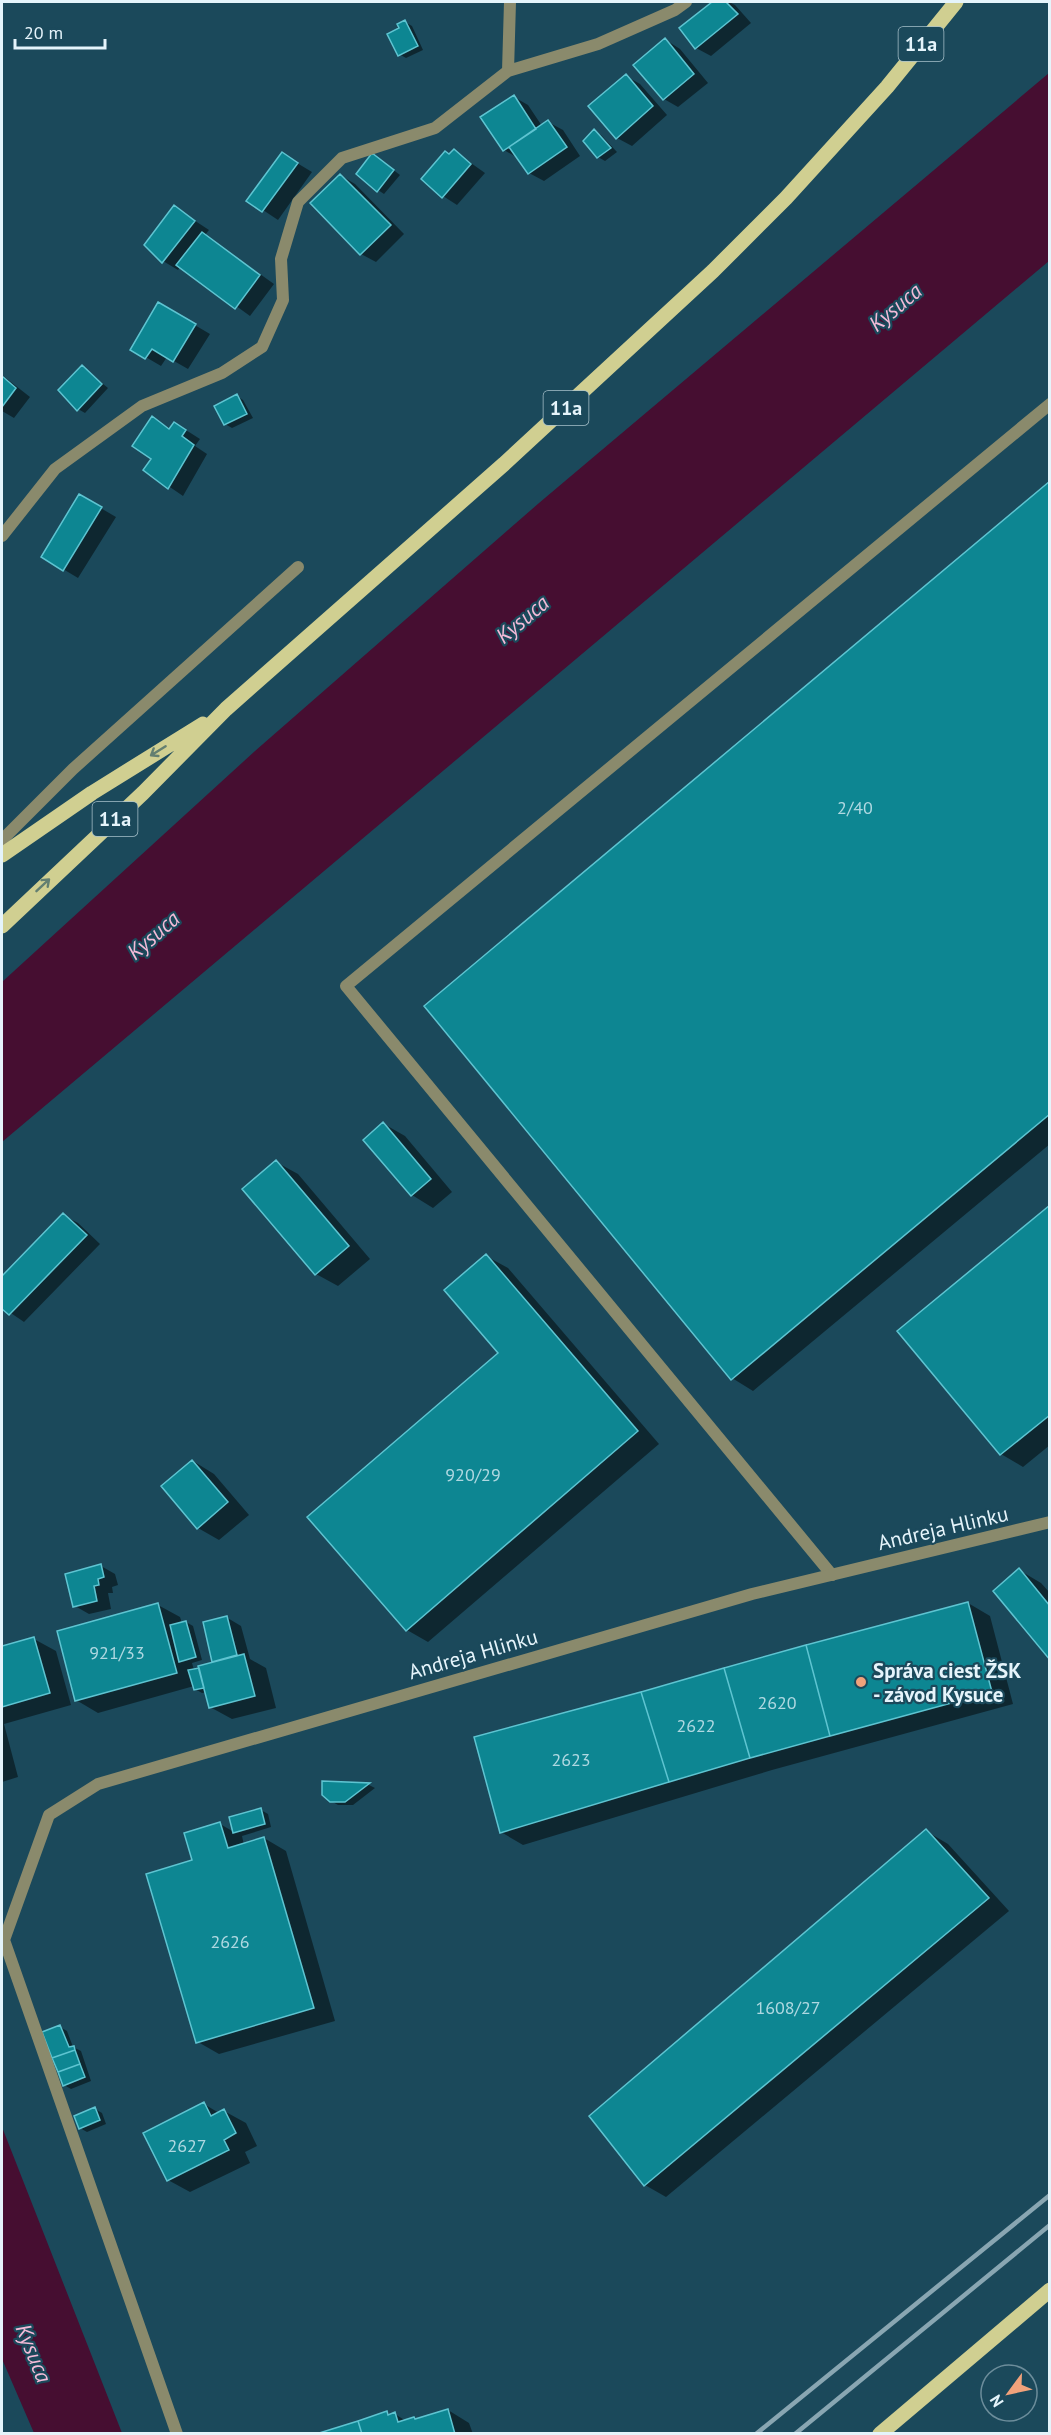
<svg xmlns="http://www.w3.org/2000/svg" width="1051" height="2435" viewBox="0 0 1051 2435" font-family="'PT Sans',sans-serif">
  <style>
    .water { fill: #460e31 }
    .shadow { fill: #0007 }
    .building { fill: #0d8692; stroke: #5ec4d1; stroke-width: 1.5 }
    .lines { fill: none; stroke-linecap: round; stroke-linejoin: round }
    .service { stroke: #8a8a6c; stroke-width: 12 }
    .minor { stroke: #8a8a6c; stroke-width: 12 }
    .primary { stroke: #d0cf91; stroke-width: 15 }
    .rail { stroke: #89a6b2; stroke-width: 4.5 }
    .oneway { stroke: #637f71 }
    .poi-dot { fill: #f1a27b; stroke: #1b495b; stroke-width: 2 }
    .labels { text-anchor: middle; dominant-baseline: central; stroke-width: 4.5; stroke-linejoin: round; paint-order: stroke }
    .number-label { font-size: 18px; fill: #afd8e1 }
    .shield { fill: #1b495b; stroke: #a8c1cb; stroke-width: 1.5 }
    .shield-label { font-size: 20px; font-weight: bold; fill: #e5f4fb }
    .street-label { font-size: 21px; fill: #e5f4fb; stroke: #1b495b }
    .poi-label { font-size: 21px; font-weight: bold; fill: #e5f4fb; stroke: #1b495b; text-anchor: start }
    .water-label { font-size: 22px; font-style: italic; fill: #f4bbd8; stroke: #1b495b }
  </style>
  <rect width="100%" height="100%" fill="#1b495b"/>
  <path class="water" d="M1049 73V261L2 1142V982L255 751 539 503Z
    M2 2127 122 2433H34L2 2359Z"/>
  <path class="shadow" d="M714 2H729L735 5 751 23 711 56 696 48 681 28Z
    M405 22 412 26 423 50 406 58 399 54 401 29Z
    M666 40 680 49 708 83 678 107 664 99Z
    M626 76 640 84 667 115 632 146 617 138Z
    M514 97 528 105 542 126 548 122 563 130 580 156 544 181 529 173 518 158 504 150Z
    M594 131 601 135 617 152 605 161 598 157 585 141Z
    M454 151 485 173 457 205 443 196 450 155Z
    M282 154 312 172 278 220 248 200Z
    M379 159 400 175 384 194 378 190Z
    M340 175 355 184 404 234 376 262 361 254Z
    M174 207 209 230 205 235 274 284 250 316 181 266 178 270 163 261 146 245Z
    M159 304 210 334 188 369 167 357 161 366 132 349Z
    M82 367 108 388 85 413 78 409Z
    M2 375 30 397 14 418 2 411Z
    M237 396 243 400 253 418 232 428 225 424Z
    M152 418 171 429 174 424 189 432 200 439 195 446 207 454 183 496 145 470 153 459Z
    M1050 483V1144L753 1391 732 1378Z
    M80 496 116 517 78 578 43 557Z
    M384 1124 405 1136 452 1192 433 1208 412 1195Z
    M276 1162 298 1174 370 1259 338 1286 316 1274Z
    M1050 1207V1445L1023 1467 1001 1454 899 1331Z
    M63 1215 78 1223 100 1244 24 1322 2 1307V1278Z
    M486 1256 508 1268 659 1444 428 1642 407 1630 500 1353Z
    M193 1461 214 1474 249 1515 219 1540 198 1528Z
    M101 1566 115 1574 118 1585 112 1587 113 1593H108L111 1609 89 1614 75 1606Z
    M1019 1570 1041 1583 1050 1593V1658Z
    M968 1603 990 1616 1013 1704 772 1770 523 1845 501 1832Z
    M158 1605 180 1617 182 1623 186 1622 193 1626 202 1660 192 1663 194 1670 217 1663 214 1661 226 1617 241 1626 250 1659 266 1668 276 1708 232 1719 210 1707 207 1692 202 1693 195 1689 194 1686 98 1713 76 1700Z
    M34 1639 56 1651 71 1705 4 1724 18 1777 2 1782V1648Z
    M324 1783 369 1785 375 1788 353 1805H338L331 1801Z
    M261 1810 268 1814 271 1827 242 1836 244 1845 264 1838 286 1851 335 2021 219 2054 198 2042 193 1861 220 1824 234 1832Z
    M926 1831 948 1844 1009 1911 666 2197 645 2185Z
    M60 2027 67 2031 73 2047 81 2051 91 2081 71 2089 64 2085Z
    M204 2104 219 2113 224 2111 246 2123 257 2146 245 2152 250 2163 190 2192 168 2180Z
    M95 2109 102 2113 106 2124 87 2132 80 2128Z
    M448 2410 469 2423 473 2434H320L387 2413 391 2415 395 2414 406 2421 417 2420Z"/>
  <path class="building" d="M712 2H726L738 14 695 49 679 28Z
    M405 20 418 46 398 56 387 34 399 28 397 24Z
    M665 38 694 74 663 100 633 65Z
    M626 74 653 106 616 139 588 106Z
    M514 95 536 129 503 151 480 117Z
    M548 120 567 147 528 174 509 147Z
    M594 129 611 148 597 158 583 141Z
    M454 149 471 164 442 198 421 179 445 151 449 154Z
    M282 152 298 163 262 212 246 201Z
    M372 153 394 170 377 192 356 174Z
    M340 174 391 225 360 255 310 203Z
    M174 205 195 221 162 263 144 245Z
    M202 232 260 275 235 309 176 265Z
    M158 302 196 324 173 362 152 349 145 359 130 350Z
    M82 365 102 384 77 411 58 390Z
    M2 376 16 388 2 407Z
    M237 394 247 414 224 425 214 406Z
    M152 416 169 429 174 422 186 430 182 436 194 445 168 489 143 470 151 459 132 446Z
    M1050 481V1114L731 1380 424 1006Z
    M79 494 102 507 63 571 41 557Z
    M383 1122 431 1179 411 1196 363 1140Z
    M276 1160 349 1246 315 1275 242 1189Z
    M1050 1205V1415L1000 1455 897 1331Z
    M63 1213 87 1235 9 1315 2 1309V1276Z
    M486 1254 638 1431 406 1631 307 1517 498 1353 444 1290Z
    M192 1460 228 1502 197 1529 161 1486Z
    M101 1564 104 1577 98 1579 99 1585 94 1586 97 1601 73 1607 65 1574Z
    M1019 1568 1050 1606V1660L993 1591Z
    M968 1602 992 1692 830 1736 806 1645Z
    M158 1603 177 1673 75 1701 57 1631Z
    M227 1616 237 1655 212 1662 203 1622Z
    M186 1621 196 1657 179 1662 170 1625Z
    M34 1637 50 1693 2 1707V1646Z
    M806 1645 830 1736 750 1758 724 1668Z
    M244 1654 255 1696 209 1708 198 1666Z
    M199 1668 204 1688 194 1690 188 1670Z
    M724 1668 750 1758 669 1782 641 1692Z
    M641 1692 669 1782 500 1833 474 1737Z
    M322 1781 370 1783 345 1802H330L322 1795Z
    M261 1808 265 1824 233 1833 229 1817Z
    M220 1822 228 1848 264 1837 314 2008 196 2043 146 1874 192 1860 184 1833Z
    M926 1829 989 1898 644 2186 589 2116Z
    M60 2025 69 2047 74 2046 75 2050 52 2058 42 2032Z
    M75 2050 80 2064 58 2072 52 2058Z
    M80 2064 85 2077 63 2086 58 2072Z
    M204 2102 211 2116 224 2109 236 2133 224 2140 229 2150 167 2181 143 2133Z
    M95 2107 100 2120 79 2129 74 2116Z
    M448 2409 455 2434H362L358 2421 387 2411 388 2415 395 2412 398 2422 414 2417 415 2419Z
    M358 2421 362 2434H316Z"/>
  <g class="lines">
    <path class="service" d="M2 840 73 769 298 567
      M832 1575 346 986 1050 404"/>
    <path class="minor" d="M508 71 510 2
      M2 536 55 469 142 406 222 373 262 347 283 300 281 259 298 202 342 158 435 128 508 71 598 44 675 10 686 2
      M4 1940 177 2434
      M2 1942 4 1940 49 1815 98 1784 752 1594 1050 1522"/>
    <path class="primary" d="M2 855 92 793 203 724
      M2 926 143 793 226 709 504 464 713 271 786 198 887 87 956 2
      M880 2434 1050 2290"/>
    <path class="rail" d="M756 2434 1050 2195
      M795 2434 1050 2225"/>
  </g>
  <defs><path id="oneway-shaft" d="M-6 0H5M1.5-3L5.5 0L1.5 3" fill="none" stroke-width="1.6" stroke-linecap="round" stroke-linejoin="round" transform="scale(1.5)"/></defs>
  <g class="oneway">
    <use href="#oneway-shaft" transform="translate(158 751) rotate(148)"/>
    <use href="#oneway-shaft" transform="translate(43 885) rotate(-43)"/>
  </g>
  <circle class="poi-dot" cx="861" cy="1682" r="6"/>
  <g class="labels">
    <g class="number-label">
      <text x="855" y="807">2/40</text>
      <text x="473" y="1474">920/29</text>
      <text x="117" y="1652">921/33</text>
      <text x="777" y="1702">2620</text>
      <text x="696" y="1725">2622</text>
      <text x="571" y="1759">2623</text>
      <text x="230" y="1941">2626</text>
      <text x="788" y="2007">1608/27</text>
      <text x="187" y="2145">2627</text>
    </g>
    <g class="shield">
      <rect x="898.5" y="27" width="45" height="34" rx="4.5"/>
      <rect x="543.5" y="391" width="45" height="34" rx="4.5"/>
      <rect x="92.5" y="802" width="45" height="34" rx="4.5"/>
    </g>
    <g class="shield-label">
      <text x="921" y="44">11a</text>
      <text x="566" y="408">11a</text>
      <text x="115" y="819">11a</text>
    </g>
    <g class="street-label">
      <text transform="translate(943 1528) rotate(-13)">Andreja Hlinku</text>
      <text transform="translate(473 1654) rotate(-16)">Andreja Hlinku</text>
    </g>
    <g class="poi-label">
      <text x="873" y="1670">Správa ciest ŽSK<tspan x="873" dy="24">- závod Kysuce</tspan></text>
    </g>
    <g class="water-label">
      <text transform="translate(895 307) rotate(-40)">Kysuca</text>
      <text transform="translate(522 619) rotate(-40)">Kysuca</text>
      <text transform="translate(153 935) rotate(-41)">Kysuca</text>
      <text transform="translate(34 2353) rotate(68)">Kysuca</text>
    </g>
  </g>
  <rect width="1051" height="2435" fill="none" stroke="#e5f4fb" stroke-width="6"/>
  <g transform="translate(1009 2393) rotate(237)"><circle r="28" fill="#1b495b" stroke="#6c8d9b" stroke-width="1.5"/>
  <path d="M0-4.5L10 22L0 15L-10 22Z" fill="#f1a27b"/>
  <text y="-9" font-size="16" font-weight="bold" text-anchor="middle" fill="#e5f4fb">N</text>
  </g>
  <path d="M15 39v9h90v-9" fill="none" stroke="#e5f4fb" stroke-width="3"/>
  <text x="24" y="39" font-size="18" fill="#e5f4fb" stroke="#1b495b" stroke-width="4.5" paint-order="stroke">20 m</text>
</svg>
